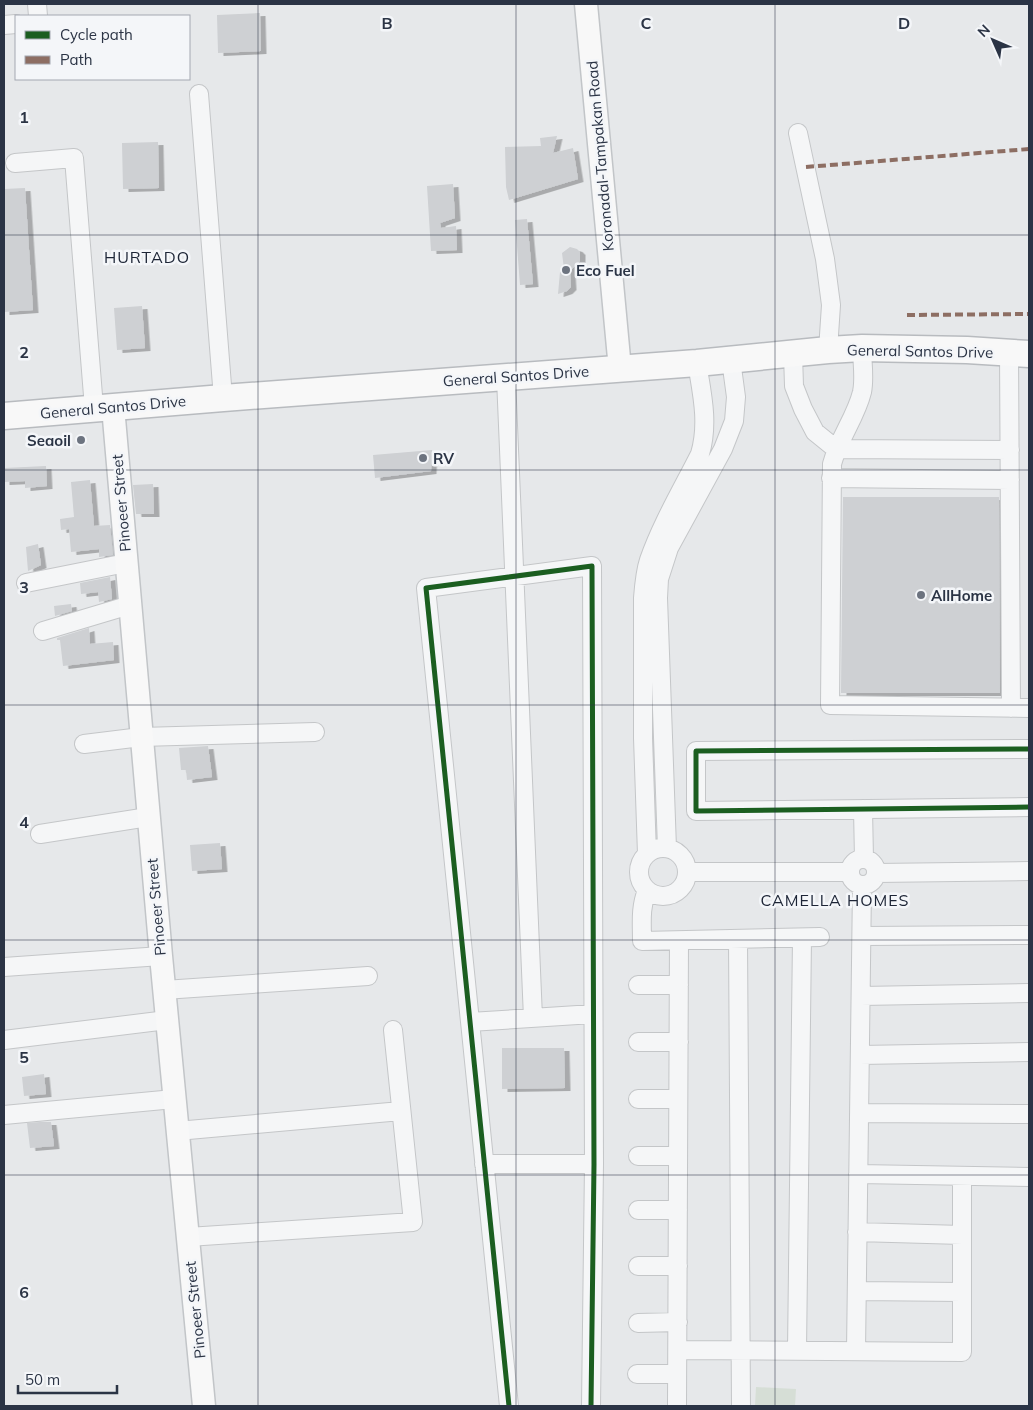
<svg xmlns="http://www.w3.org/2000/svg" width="1033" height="1410" viewBox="0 0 1033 1410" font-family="Mulish,sans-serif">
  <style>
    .green { fill: #d6ded6 }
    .building { fill: #ced0d3; filter: url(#shadow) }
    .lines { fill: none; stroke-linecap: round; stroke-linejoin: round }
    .minor-casing { stroke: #c4c6c8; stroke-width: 20 }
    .major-casing { stroke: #c2c5c8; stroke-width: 25 }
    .highway-casing { stroke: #b8bbbf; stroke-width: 29 }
    .minor { stroke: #f5f6f7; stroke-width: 18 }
    .major { stroke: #f8f8f8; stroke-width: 22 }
    .highway { stroke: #f8f8f8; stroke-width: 26 }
    .quiet { stroke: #8d6e63; stroke-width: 4; stroke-dasharray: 8 4; stroke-linecap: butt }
    .cycleway-casing { stroke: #f4f6f9; stroke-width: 8 }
    .cycleway { stroke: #1b5e20; stroke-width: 5 }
    .grid { fill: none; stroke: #2b3445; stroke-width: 1; stroke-opacity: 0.55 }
    .poi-dot { fill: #6c737f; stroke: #f4f6f9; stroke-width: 2 }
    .labels { text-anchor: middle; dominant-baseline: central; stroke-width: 5; stroke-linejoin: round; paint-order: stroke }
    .street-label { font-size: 15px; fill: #2b3445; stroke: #f4f6f9 }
    .poi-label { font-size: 15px; font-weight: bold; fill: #2b3445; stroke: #f4f6f9; text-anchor: start }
    .neighbourhood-label { font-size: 16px; letter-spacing: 1px; fill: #1d2536; stroke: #f4f6f9 }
    .grid-label { font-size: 16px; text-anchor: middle; font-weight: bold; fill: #2b3445; stroke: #f4f6f9; stroke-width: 5; stroke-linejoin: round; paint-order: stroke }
  </style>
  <defs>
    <filter id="shadow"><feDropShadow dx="5.5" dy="3" stdDeviation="0" flood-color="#0004"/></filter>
  </defs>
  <rect width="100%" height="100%" fill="#e6e8ea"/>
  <path class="green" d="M756 1387 796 1389 795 1406H755Z"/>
  <path class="building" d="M260 13 261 51 218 53 217 15Z
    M557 136 553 153 573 148 578 179 509 200 506 187 505 147 541 146 540 138Z
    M158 142 159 188 123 189 122 143Z
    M453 184 455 218 440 223 441 228 456 226 457 250 431 251 427 186Z
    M25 188 33 310 4 312V189Z
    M527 219 533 284 520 285 515 220Z
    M570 247 577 249 580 252V261L570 271 571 287 567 291 558 294 560 272 564 269 562 253Z
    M142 306 145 348 117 350 114 308Z
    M432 450 431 471 375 478 373 455Z
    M46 466 47 486 25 488V481L4 482V468Z
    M90 480 94 526 110 525 113 555 99 557V549L71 552 69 529 61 530 60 519 74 517 71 482Z
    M153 484 154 514H136L133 485Z
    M843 497H999L1000 693H841Z
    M38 544 41 565 28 571 26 547Z
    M110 577 112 599 99 602 98 592 81 594 80 583Z
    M71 604 72 611 55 616 54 606Z
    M89 628 90 644 113 642 114 660 63 666 60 640H57V638Z
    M208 746 212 777 187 780 186 770H181L179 748Z
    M220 843 222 869 192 871 190 845Z
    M502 1048H564L565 1088 502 1089Z
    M44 1074 46 1094 24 1096 22 1077Z
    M40 1122H51L54 1146 30 1148 27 1123Z"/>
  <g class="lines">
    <defs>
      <path id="minor" d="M37 4 38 16
        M4 25 16 24
        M199 94 223 398
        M798 133 825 259 831 305 828 350
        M15 163 74 158 94 408
        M862 348C862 362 865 378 862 392 856 417 839 438 832 464L830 705 1029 708
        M1009 352 1011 708
        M793 354 794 386 803 409 815 432 836 449 1010 450
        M506 378 533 1018
        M831 478 1010 480
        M26 583 126 563
        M43 631 130 605
        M84 744 141 737 315 732
        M1029 749 696 751V811L1029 807
        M863 809 864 859
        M40 834 148 817
        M639 872a24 24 0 1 1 48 0a24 24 0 1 1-48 0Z
        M667 848 658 598 659 579 669 548 723 449 734 421 736 397 731 360
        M647 854 643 738V598C644 585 645 572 649 560 662 523 683 488 700 454 709 423 702 394 697 363
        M850 872a13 13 0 1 1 26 0a13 13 0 1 1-26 0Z
        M687 872H850
        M876 873 1029 871
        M647 890C640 908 642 923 642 941L820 937
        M862 936 1029 935
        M738 939 741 1406
        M4 967 161 956
        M638 985H679
        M164 990 368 976
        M861 996 1029 993
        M470 1022 593 1014
        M4 1040 167 1020
        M638 1042H679
        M860 1055 1029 1052
        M638 1099H678
        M859 1113 1029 1114
        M4 1115 174 1099
        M177 1131 401 1111
        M638 1156H678
        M484 1164H594
        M858 1174 1029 1177
        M638 1210H678
        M857 1232 962 1235
        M188 1237 413 1222 393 1030
        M638 1266H678
        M857 1291 962 1292
        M638 1323 678 1322
        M678 1350 962 1352V1176
        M797 1351 802 938
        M856 1351 862 886
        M637 1374H677
        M509 1406 426 588 592 566 594 1164 591 1406
        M677 1406 679 941"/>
      <path id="major" d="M586 4 620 369
        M113 407 161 956 204 1406"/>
      <path id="highway" d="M4 416 223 398 697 363 828 350 862 348 967 350 1029 354"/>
    </defs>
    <use href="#minor" class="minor-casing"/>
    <use href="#major" class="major-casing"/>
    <use href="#highway" class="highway-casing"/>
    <use href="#minor" class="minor"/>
    <use href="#major" class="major"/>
    <use href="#highway" class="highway"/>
    <path class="quiet" d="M806 167 1029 149
      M907 315 1029 314"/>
    <defs>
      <path id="cycleway" d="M1029 749 696 751V811L1029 807
        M509 1406 426 588 592 566 594 1164 591 1406"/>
    </defs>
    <use href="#cycleway" class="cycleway-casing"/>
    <use href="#cycleway" class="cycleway"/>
  </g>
  <path class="grid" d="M258 4V1406M516 4V1406M775 4V1406M4 235H1029M4 470H1029M4 705H1029M4 940H1029M4 1175H1029"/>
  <g class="poi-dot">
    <circle cx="566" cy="270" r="5"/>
    <circle cx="81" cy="440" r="5"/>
    <circle cx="423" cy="458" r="5"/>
    <circle cx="921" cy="595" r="5"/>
  </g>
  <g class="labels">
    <g class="street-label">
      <text transform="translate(600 156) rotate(-95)">Koronadal-Tampakan Road</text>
      <text transform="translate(920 351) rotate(1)">General Santos Drive</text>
      <text transform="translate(516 376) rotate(-4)">General Santos Drive</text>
      <text transform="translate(113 407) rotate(-5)">General Santos Drive</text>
      <text transform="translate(121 503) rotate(-95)">Pinoeer Street</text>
      <text transform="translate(156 907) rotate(-95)">Pinoeer Street</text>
      <text transform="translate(195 1310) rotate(-96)">Pinoeer Street</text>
    </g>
    <g class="poi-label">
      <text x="576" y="270">Eco Fuel</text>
      <text x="71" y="440" text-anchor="end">Seaoil</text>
      <text x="433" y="458">RV</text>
      <text x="931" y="595">AllHome</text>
    </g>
    <g class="neighbourhood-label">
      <text x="147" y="257">HURTADO</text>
      <text x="835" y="900">CAMELLA HOMES</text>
    </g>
  </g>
  <g class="grid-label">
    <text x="387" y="29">B</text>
    <text x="646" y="29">C</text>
    <text x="904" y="29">D</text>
    <text x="24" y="123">1</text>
    <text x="24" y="358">2</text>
    <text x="24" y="593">3</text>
    <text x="24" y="828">4</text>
    <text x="24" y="1063">5</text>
    <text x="24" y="1298">6</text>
  </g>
  <rect width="1033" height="1410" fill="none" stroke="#2b3445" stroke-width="10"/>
  <rect x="15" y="15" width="175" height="65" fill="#f4f6f9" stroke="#a4a8b1"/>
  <rect x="25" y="31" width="25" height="8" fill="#1b5e20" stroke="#a4a8b1"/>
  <text x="60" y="40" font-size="15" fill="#2b3445">Cycle path</text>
  <rect x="25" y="56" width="25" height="8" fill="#8d6e63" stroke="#a4a8b1"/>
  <text x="60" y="65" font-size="15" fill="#2b3445">Path</text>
  <g transform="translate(993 40) rotate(315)" stroke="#f4f6f9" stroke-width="4" paint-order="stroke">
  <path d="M0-4L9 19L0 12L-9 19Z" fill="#2b3445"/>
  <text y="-8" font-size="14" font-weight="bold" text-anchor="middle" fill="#2b3445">N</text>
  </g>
  <path d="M18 1385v8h99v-8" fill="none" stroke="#2b3445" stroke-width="2.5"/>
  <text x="25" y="1385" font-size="15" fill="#2b3445" stroke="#f4f6f9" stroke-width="4" paint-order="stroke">50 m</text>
</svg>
